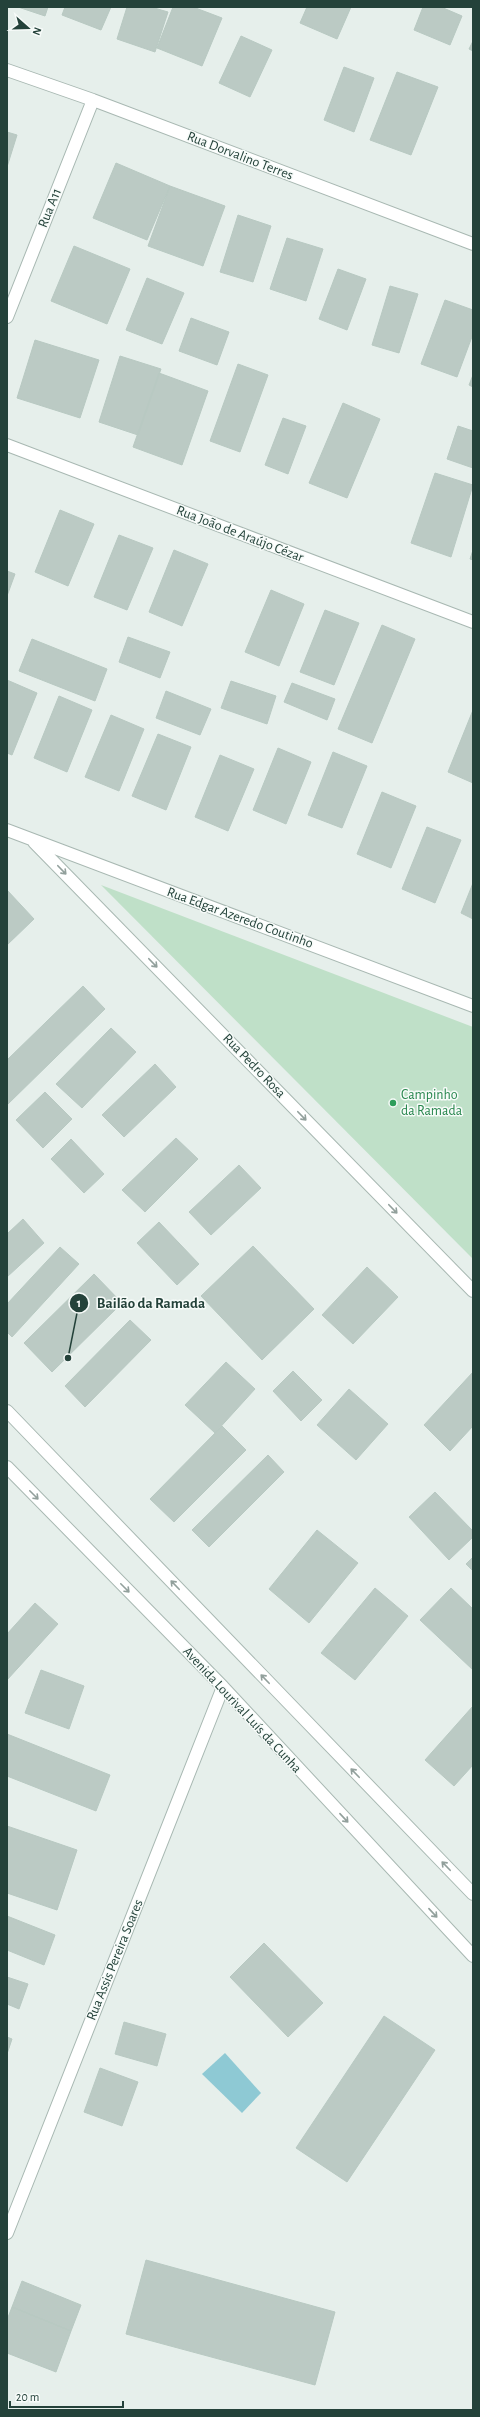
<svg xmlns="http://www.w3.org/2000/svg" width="480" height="2417" viewBox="0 0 480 2417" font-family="'Alegreya Sans',sans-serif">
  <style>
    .green { fill: #bfe0c8 }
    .water { fill: #8ec9d4 }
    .building { fill: #bbcac4; stroke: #b8c9c2 }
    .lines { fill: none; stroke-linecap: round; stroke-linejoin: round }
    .minor-casing { stroke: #a8b8b2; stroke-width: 14 }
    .minor { stroke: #fff; stroke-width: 12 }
    .oneway { stroke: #92a09c }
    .leisure-dot { fill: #2e9e5b; stroke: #f7fbf9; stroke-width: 1.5 }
    .labels { text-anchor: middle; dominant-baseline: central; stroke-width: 3; stroke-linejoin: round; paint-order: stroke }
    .street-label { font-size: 14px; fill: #24423a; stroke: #f7fbf9 }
    .leisure-label { font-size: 14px; fill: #27864d; stroke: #f7fbf9; text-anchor: start }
    .leader { fill: none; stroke: #24423a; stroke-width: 1.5 }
    .callout-dot { fill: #24423a; stroke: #f7fbf9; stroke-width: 1.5 }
    .mark-label { font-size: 12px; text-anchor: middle; font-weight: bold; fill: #fff }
    .callout-label { font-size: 15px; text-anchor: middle; font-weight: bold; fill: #24423a; stroke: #f7fbf9; stroke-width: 3; stroke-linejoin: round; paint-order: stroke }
  </style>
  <rect width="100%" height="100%" fill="#e6efeb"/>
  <path class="green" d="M101 885 473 1027V1259Z"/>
  <path class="water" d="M225 2053 261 2093 242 2113 202 2074Z"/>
  <path class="building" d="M18 7H48L45 16Z
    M65 7H111L101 30 62 15Z
    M127 7H151L168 12 155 52 117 39Z
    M173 7H193L222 18 202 66 157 48Z
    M307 7H351L337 39 300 23Z
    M423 7H441L462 16 450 45 414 30Z
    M241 36 272 50 250 97 219 83Z
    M473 41V51L469 49Z
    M344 67 374 78 354 132 324 120Z
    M397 72 438 87 411 155 370 140Z
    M7 132 17 135 7 167Z
    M116 163 170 186 147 240 93 218Z
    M170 186 225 206 203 266 148 246Z
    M238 215 271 226 253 282 220 272Z
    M287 238 323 249 306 301 270 289Z
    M74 246 130 269 107 324 51 301Z
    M338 269 366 279 347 330 319 319Z
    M147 278 184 293 162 344 126 330Z
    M390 286 418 294 399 353 372 345Z
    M445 300 473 310V334L457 377 421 364Z
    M191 318 229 332 217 365 179 351Z
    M35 340 99 360 80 418 17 398Z
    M120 356 161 369 138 435 99 422Z
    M238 364 268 375 240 452 210 441Z
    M159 373 208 391 182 465 133 447Z
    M473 375V387L469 385Z
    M343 403 380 419 347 498 309 483Z
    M283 418 306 426 288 474 265 465Z
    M458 426 473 431V468L447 459Z
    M435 473 473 485 451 557 411 543Z
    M60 510 94 524 68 586 35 572Z
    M119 535 153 548 127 610 94 597Z
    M174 550 208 564 182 626 149 612Z
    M473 550V560L470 559Z
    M7 571 15 574 7 596Z
    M271 590 304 604 279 666 245 652Z
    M325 610 359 623 334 685 300 672Z
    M382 625 415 639 372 743 338 729Z
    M128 637 170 652 160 678 119 662Z
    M32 639 107 669 95 701 19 671Z
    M7 680 37 693 12 755 7 753Z
    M231 681 276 696 267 724 221 708Z
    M292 683 335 699 327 720 284 702Z
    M166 691 211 709 200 735 156 718Z
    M59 696 92 710 67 772 34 758Z
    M473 710V783L448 772Z
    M111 715 144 729 119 791 85 777Z
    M158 734 191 747 166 810 132 796Z
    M278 748 311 762 286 824 253 810Z
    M333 752 367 766 342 828 308 815Z
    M220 755 254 769 228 831 195 817Z
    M382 792 416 806 391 868 357 854Z
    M427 827 461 840 435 903 402 889Z
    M473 883V919L461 913Z
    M7 890 34 919 7 945Z
    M83 986 105 1009 7 1105V1060Z
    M111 1028 136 1052 82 1108 56 1084Z
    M155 1064 176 1087 124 1137 102 1115Z
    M45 1092 72 1119 43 1148 16 1120Z
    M176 1138 198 1159 145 1212 122 1190Z
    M71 1139 104 1174 84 1193 51 1159Z
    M239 1165 261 1188 211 1235 189 1212Z
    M23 1219 44 1243 7 1277V1234Z
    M159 1222 199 1264 177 1285 137 1243Z
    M253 1246 314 1309 262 1360 201 1296Z
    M60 1247 79 1264 12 1337 7 1332V1304Z
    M367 1267 398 1297 353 1344 322 1315Z
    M94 1274 122 1303 52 1372 24 1343Z
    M130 1320 151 1340 85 1407 65 1386Z
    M226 1362 255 1389 215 1433 185 1405Z
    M293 1371 322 1400 301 1421 273 1391Z
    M473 1372V1426L450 1451 424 1425Z
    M349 1389 388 1424 356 1460 317 1425Z
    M222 1426 246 1450 174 1522 150 1499Z
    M268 1455 284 1472 209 1547 192 1530Z
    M435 1492 473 1531V1537L449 1560 409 1517Z
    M317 1530 358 1563 309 1623 269 1589Z
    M473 1557V1571L466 1564Z
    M375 1588 408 1616 355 1680 321 1653Z
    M451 1588 473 1609V1670L420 1620Z
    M35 1603 58 1624 7 1680V1634Z
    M41 1670 84 1686 69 1729 25 1713Z
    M473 1706V1765L454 1786 425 1760Z
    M7 1734 110 1775 96 1811 7 1776Z
    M7 1826 77 1850 57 1910 7 1893Z
    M7 1916 55 1935 44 1965 7 1950Z
    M264 1943 323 2003 288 2037 230 1977Z
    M7 1977 28 1984 19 2009 7 2004Z
    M384 2016 435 2050 347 2182 296 2148Z
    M124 2022 166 2034 157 2066 115 2054Z
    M7 2037 12 2039 7 2054Z
    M100 2068 138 2082 122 2126 84 2112Z
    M146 2260 335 2312 315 2385 126 2334Z
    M22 2281 81 2305 71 2331 12 2307Z
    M12 2307 71 2331 56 2372 7 2353V2320Z"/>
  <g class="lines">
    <defs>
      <path id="minor" d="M7 70 93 100 473 244
        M7 317 93 100
        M7 445 473 622
        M7 830 473 1006
        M34 842 473 1291
        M7 1411 473 1894
        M7 1467 223 1687 473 1956
        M7 2233 223 1687"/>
    </defs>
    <use href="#minor" class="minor-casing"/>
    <use href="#minor" class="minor"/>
  </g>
  <defs><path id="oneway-shaft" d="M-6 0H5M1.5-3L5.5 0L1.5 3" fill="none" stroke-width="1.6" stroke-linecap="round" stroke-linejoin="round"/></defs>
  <g class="oneway">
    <use href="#oneway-shaft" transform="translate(62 870) rotate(46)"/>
    <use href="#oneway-shaft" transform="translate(153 963) rotate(46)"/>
    <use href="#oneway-shaft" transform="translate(302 1116) rotate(46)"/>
    <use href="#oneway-shaft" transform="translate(393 1209) rotate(46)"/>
    <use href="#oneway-shaft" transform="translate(34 1495) rotate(45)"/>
    <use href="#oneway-shaft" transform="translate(175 1585) rotate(-134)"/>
    <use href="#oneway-shaft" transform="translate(125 1588) rotate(45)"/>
    <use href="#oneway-shaft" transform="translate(265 1679) rotate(-134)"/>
    <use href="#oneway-shaft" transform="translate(355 1773) rotate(-134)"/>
    <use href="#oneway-shaft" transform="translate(344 1818) rotate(47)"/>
    <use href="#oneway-shaft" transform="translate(446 1866) rotate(-134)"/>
    <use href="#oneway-shaft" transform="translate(433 1913) rotate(47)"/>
  </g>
  <circle class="leisure-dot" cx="393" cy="1103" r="4"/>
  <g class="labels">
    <g class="street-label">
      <text transform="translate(240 156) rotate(21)">Rua Dorvalino Terres</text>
      <text transform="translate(50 208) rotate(-68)">Rua A11</text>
      <text transform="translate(240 534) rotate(21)">Rua João de Araújo Cézar</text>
      <text transform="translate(240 918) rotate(20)">Rua Edgar Azeredo Coutinho</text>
      <text transform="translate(254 1066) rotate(46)">Rua Pedro Rosa</text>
      <text transform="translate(242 1710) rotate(47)">Avenida Lourival Luís da Cunha</text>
      <text transform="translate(115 1960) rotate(-68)">Rua Assis Pereira Soares</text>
    </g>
    <g class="leisure-label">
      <text x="401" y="1095">Campinho<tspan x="401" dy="16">da Ramada</tspan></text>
    </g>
  </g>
  <path class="leader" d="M68 1358L79 1303"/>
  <g class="callout-dot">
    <circle cx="68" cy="1358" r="4"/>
    <circle cx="79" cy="1303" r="10"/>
  </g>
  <g class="mark-label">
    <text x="79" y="1307">1</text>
  </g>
  <g class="callout-label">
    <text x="151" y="1308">Bailão da Ramada</text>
  </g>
  <rect width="480" height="2417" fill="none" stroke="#24423a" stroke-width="16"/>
  <g transform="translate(28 28) rotate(110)" stroke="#f7fbf9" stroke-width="3" paint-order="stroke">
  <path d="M0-3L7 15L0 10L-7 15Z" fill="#24423a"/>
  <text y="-6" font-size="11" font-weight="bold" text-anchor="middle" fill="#24423a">N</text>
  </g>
  <path d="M10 2401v6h113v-6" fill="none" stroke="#24423a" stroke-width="2"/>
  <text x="16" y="2401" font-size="12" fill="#24423a" stroke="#f7fbf9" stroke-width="3" paint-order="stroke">20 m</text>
</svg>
